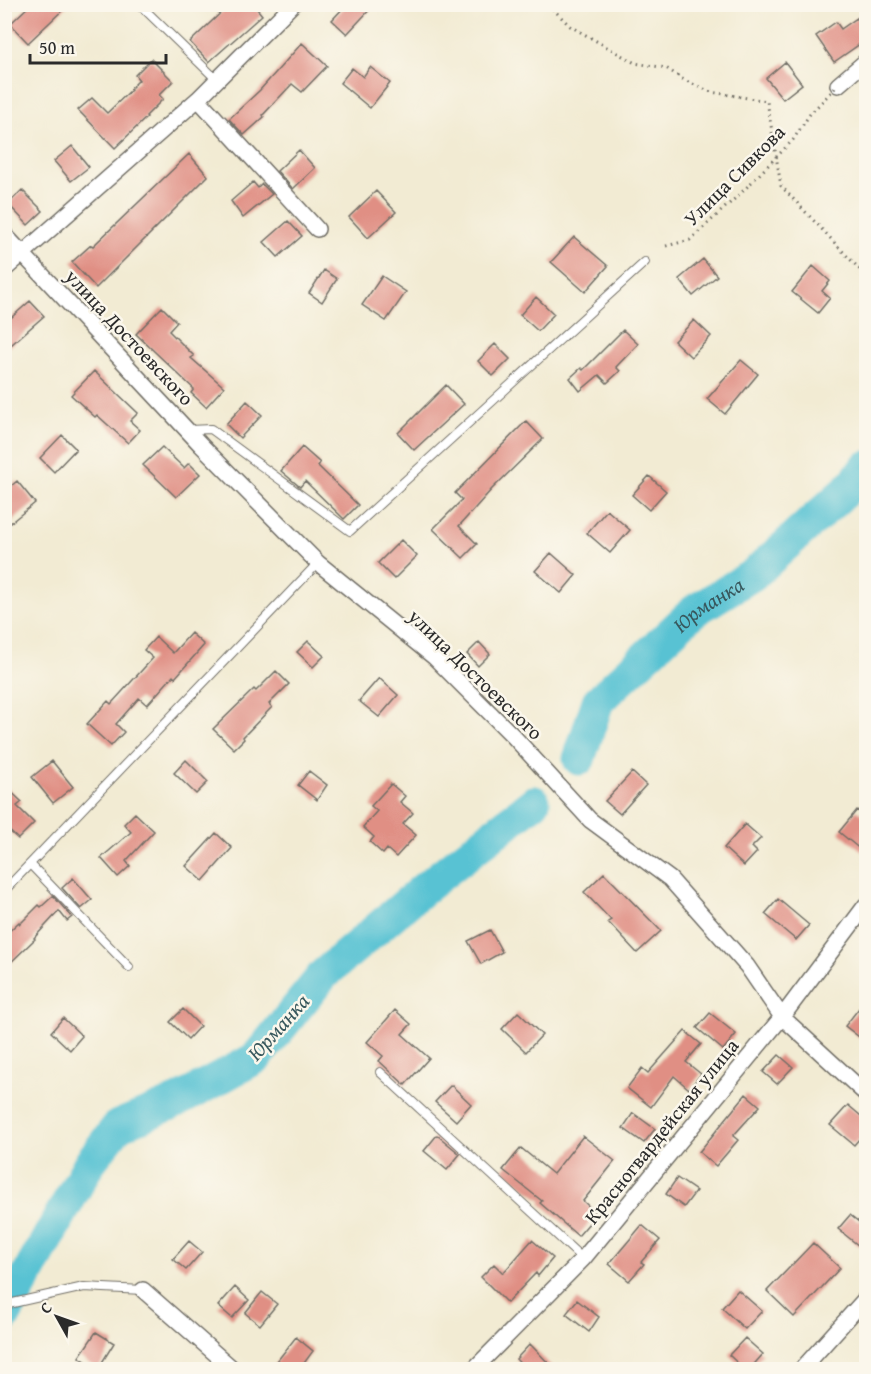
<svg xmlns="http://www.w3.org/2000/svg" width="871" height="1374" viewBox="0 0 871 1374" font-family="'Gentium Book Plus',serif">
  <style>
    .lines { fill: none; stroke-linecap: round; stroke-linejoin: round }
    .river { stroke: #58c2d3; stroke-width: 33 }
    .building { fill: #e08f84 }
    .lane-casing { stroke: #716e66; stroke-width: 10 }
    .street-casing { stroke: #716e66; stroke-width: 18 }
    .path { stroke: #716e66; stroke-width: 3; stroke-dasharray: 1.5 4.5; stroke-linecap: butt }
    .lane { stroke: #fff; stroke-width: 8 }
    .street { stroke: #fff; stroke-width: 15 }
    .path-bridge { stroke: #716e66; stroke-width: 3; stroke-dasharray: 1.5 4.5; stroke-linecap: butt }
    .labels { text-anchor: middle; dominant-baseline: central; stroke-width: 5; stroke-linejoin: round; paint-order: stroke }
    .street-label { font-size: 20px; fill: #2b2b2b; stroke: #fbf7ec }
    .water-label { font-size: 21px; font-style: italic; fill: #38585d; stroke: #fbf7ec }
  </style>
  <rect width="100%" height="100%" fill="#fbf7ec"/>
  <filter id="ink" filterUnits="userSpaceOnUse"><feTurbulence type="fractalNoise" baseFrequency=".0167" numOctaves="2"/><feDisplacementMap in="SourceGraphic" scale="12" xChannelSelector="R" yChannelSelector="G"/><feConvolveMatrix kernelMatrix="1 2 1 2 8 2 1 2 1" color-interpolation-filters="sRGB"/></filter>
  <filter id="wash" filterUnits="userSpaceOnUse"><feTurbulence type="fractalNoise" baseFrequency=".008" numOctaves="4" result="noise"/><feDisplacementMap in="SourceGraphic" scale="24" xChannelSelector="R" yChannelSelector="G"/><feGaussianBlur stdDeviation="1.35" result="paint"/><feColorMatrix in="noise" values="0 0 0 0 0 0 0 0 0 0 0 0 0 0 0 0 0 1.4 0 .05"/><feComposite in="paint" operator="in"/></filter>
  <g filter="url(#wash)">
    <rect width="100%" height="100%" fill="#f2ebd3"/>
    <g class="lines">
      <g class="river">
        <path id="s1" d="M579 759 598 701 694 611 754 574 852 485 866 467"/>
        <path d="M4 1317 90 1162 118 1126 176 1102 256 1058 324 974 422 890 534 802"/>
      </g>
    </g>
    <g id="blocks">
      <path class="building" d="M31 4H69L28 43 10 24Z
        M230 4H253L262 15 209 62 190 42Z
        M347 4H375L347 34 332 20Z
        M867 11V39L834 62 816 36 836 22 841 29Z
        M302 43 327 66 302 92 292 84 263 115 264 117 244 135 229 119 260 90Z
        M151 59 173 81 159 95 163 99 146 116 147 117 115 148 78 110 92 98 107 113 131 90 130 89 139 80 135 75Z
        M785 62 802 84 783 99 766 78Z
        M370 67 390 83 370 108 340 83 352 68 363 77Z
        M72 146 89 167 71 181 54 161Z
        M299 150 315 168 293 189 277 171Z
        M189 154 208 176 96 288 72 262 91 245 93 246Z
        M253 182 258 188 262 184 272 194 243 218 231 201Z
        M22 190 43 211 28 225 8 204Z
        M376 191 396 212 368 238 349 217Z
        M288 221 302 236 278 257 264 242Z
        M574 237 608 266 585 292 551 262Z
        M703 259 717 276 693 296 679 279Z
        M813 266 830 281 822 291 830 298 818 313 792 292Z
        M324 270 337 279 322 302 309 293Z
        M382 276 406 292 386 321 362 305Z
        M536 297 554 314 538 331 520 315Z
        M30 301 44 316 4 351V324Z
        M162 307 177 322 169 331 194 356 191 358 224 387 206 407 191 393 194 389 136 334Z
        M694 320 711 336 691 357 674 341Z
        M623 330 638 344 616 367 620 371 607 383 599 375 580 391 570 378 581 368 583 370Z
        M495 344 510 359 493 376 478 361Z
        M741 360 758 374 725 414 707 399Z
        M94 371 138 413 130 421 140 430 128 443 97 415 95 417 71 395Z
        M446 385 464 404 414 450 398 433Z
        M247 401 262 415 240 438 226 424Z
        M526 421 543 439 492 489 459 526 477 544 463 558 433 529 462 500 455 493Z
        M62 435 76 449 54 472 40 458Z
        M162 447 184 468 189 463 200 474 176 497 143 465Z
        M302 447 320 463 318 466 358 505 344 519 305 481 300 487 281 471Z
        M649 476 666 491 649 510 632 495Z
        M17 481 35 503 4 528V492Z
        M607 510 630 530 610 553 587 533Z
        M401 540 417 556 394 579 378 563Z
        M551 553 576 575 561 593 535 571Z
        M191 633 204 645 175 678 173 676 147 705 139 698 116 724 124 732 111 746 87 724 108 701 111 704 153 658 144 650 156 637 173 653Z
        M308 641 324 656 313 667 297 652Z
        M479 642 490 654 478 666 467 654Z
        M276 671 289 684 269 704 272 707 243 737 244 739 234 749 213 729 254 689 256 691Z
        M379 678 398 695 379 717 359 701Z
        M186 760 208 782 196 794 174 773Z
        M52 761 73 787 53 803 32 777Z
        M309 771 327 785 317 800 298 785Z
        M632 772 646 785 620 814 605 801Z
        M391 784 405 796 400 802 413 813 403 824 416 835 396 857 387 849 383 854 370 842 374 837 363 827 377 811 371 806Z
        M4 785 22 802 17 806 34 823 18 839 4 826Z
        M857 810 867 818V855L839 832Z
        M135 813 154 831 126 861 130 866 118 877 101 858 131 832 124 824Z
        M745 824 761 838 752 847 757 852 744 866 724 848Z
        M216 833 232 848 203 881 186 866Z
        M604 873 661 931 637 953 608 922 611 920 584 892Z
        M73 878 92 900 81 909 62 888Z
        M53 896 72 917 67 921 59 911 34 938 35 939 4 969V936L19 922 20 924 39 905 41 907Z
        M778 899 809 925 796 940 765 914Z
        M490 930 502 952 481 964 468 941Z
        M867 998V1043L845 1026Z
        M183 1009 200 1026 188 1039 170 1022Z
        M395 1010 411 1024 402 1034 429 1058 405 1085 379 1061 383 1056 367 1042Z
        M518 1012 542 1035 526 1052 502 1029Z
        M710 1013 736 1034 723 1050 697 1028Z
        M63 1018 82 1036 70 1050 51 1032Z
        M685 1031 701 1044 686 1062 701 1074 689 1089 674 1076 651 1107 627 1088 642 1068 648 1073Z
        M779 1055 793 1067 777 1084 763 1072Z
        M451 1085 471 1104 456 1121 435 1102Z
        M746 1094 760 1106 733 1136 738 1140 716 1166 699 1152Z
        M848 1105 867 1121V1130L854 1145 830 1125Z
        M633 1113 655 1129 644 1143 623 1128Z
        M437 1135 460 1154 447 1170 424 1151Z
        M583 1136 615 1161 583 1201 597 1214 578 1236 540 1203 542 1201 503 1170 521 1148 553 1174Z
        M677 1178 696 1191 684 1207 666 1194Z
        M867 1213V1236L859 1246 838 1229 850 1215 859 1222Z
        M642 1225 660 1240 641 1262 644 1264 629 1281 609 1264Z
        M532 1240 553 1258 538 1276 536 1273 507 1303 481 1277 494 1264 503 1273Z
        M189 1241 202 1252 186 1270 173 1259Z
        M813 1243 840 1268 794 1317 767 1291Z
        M235 1287 249 1300 232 1318 218 1306Z
        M738 1290 762 1311 745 1329 722 1308Z
        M262 1292 277 1304 260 1325 245 1313Z
        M577 1300 599 1317 589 1332 566 1314Z
        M96 1332 114 1343 98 1369 79 1357Z
        M296 1337 313 1351 299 1370H270Z
        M745 1338 763 1354 749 1370H745L729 1355Z
        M530 1344 555 1370H526L516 1359Z"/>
    </g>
  </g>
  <g filter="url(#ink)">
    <use href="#blocks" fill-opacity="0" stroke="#716e66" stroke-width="1.5"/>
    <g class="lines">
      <defs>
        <path id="lane" d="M139 4 216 79
          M189 430 211 429 350 531 645 262
          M30 864 129 967
          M4 891 318 563
          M380 1072 583 1259
          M4 1305 84 1287 143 1290"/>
        <path id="street" d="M838 85 866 61
          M198 99 317 229
          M4 234 201 445 318 563 434 657 514 737 590 820 670 879 747 966 782 1017 866 1094
          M4 270 198 99 293 4
          M143 1290 234 1370
          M473 1370 583 1259 782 1017 866 905
          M801 1370 866 1298"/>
      </defs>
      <use href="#lane" class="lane-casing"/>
      <use href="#street" class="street-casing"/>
      <path class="path" d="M551 4 550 6 570 26 635 63 666 68 684 80 711 92 767 101 781 186 866 276"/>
      <use href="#lane" class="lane"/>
      <use href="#street" class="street"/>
      <path class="path-bridge" d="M666 246 690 240 742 192 793 140 810 114 838 85"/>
    </g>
  </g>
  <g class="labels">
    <g class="street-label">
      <text transform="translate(734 175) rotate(-45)">Улица Сивкова</text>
      <text transform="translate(130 337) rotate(47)">улица Достоевского</text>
      <text transform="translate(476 674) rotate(44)">улица Достоевского</text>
      <text transform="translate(661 1131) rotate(-51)">Красногвардейская улица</text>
    </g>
    <g class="water-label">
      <text stroke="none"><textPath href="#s1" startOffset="208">Юрманка</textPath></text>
      <text transform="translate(278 1027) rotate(-48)">Юрманка</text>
    </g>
  </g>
  <rect width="871" height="1374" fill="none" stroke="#fbf7ec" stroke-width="24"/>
  <g transform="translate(57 1317) rotate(310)" stroke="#fbf7ec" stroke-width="4.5" paint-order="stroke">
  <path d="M0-4.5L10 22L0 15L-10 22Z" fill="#2b2b2b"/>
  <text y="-9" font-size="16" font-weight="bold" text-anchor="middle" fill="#2b2b2b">С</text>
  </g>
  <path d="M30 54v9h136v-9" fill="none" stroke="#2b2b2b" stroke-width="3"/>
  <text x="39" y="54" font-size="18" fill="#2b2b2b" stroke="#fbf7ec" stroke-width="4.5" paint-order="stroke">50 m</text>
</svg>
